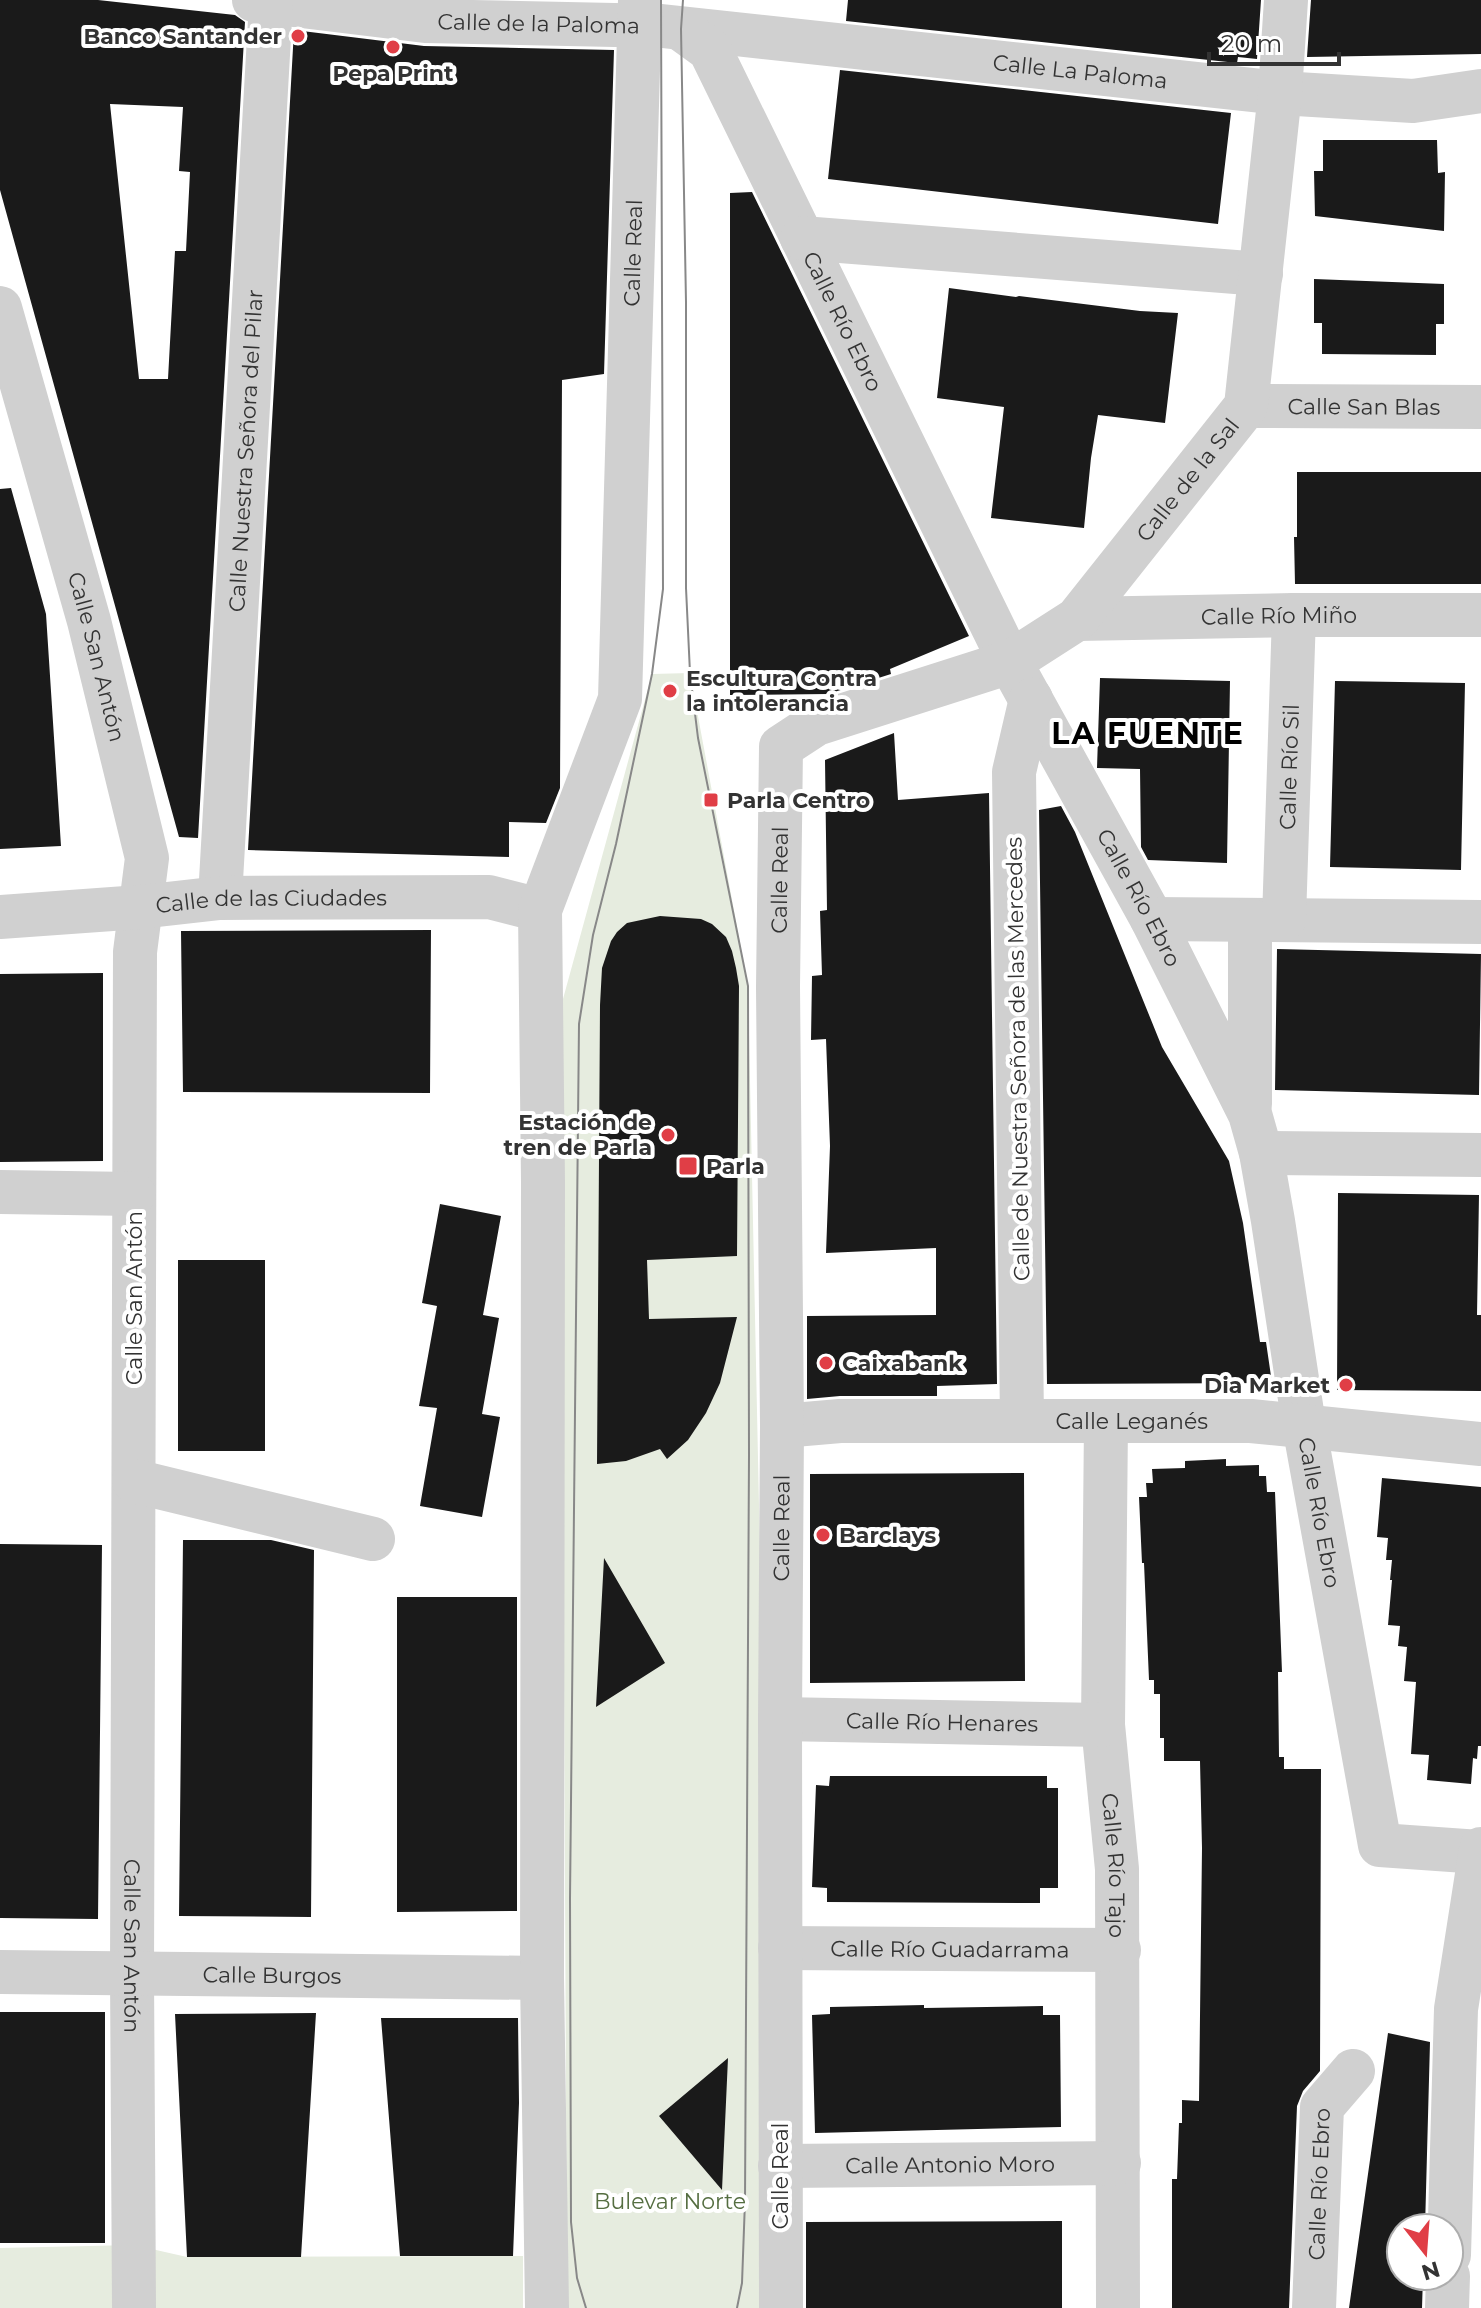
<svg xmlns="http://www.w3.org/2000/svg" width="1481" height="2308" viewBox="0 0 1481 2308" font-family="Montserrat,sans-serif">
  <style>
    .green { fill: #e6ecdf }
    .building { fill: #1a1a1a; fill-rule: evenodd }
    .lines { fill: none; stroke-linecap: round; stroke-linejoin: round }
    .minor { stroke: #d0d0d0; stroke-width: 44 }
    .tram { stroke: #888; stroke-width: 2 }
    .poi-dot { fill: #e03e46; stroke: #fff; stroke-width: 3 }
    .labels { text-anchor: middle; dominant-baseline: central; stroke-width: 8; stroke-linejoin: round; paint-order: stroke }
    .street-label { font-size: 22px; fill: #333; stroke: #fff }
    .poi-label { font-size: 22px; font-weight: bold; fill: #333; stroke: #fff; text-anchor: start }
    .park-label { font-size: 22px; fill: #556e41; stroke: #fff }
    .district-label { font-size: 30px; font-weight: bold; letter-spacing: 2px; fill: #000; stroke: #fff }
  </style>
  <rect width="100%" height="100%" fill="#fff"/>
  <path class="green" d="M690 673 748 986 776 2308H567L561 1030 563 999 652 674Z
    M134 2245 187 2257 523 2256V2308H0V2248Z"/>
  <path class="building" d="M0 0H98L235 15 245 22 198 838 179 837 0 190ZM110 104 183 107 179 171 190 172 186 251H175L168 379H139Z
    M848 0H1261L1257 59 1238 57 1237 63 846 21Z
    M1311 0H1481V54L1307 57Z
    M294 30 424 46 614 50 604 374 562 380 560 788 546 823 509 822V857L248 850Z
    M840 70 1231 113 1218 224 828 179Z
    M1323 140H1437L1438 173 1445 172 1444 231 1315 216 1314 171H1323Z
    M752 192 969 636 890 669 891 674 828 694 730 695V193Z
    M1314 279 1444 284V324H1436V355L1322 354V323H1314Z
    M949 288 1016 297 1019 296 1140 311 1178 313 1165 423 1098 415 1091 458 1084 528 991 518 1004 407 937 398Z
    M1297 472H1481V584H1295L1294 537H1297Z
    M11 488 46 614 61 846 0 849V489Z
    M1100 678 1230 681 1227 863 1148 860 1141 847 1140 769 1097 768Z
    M1335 681 1465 683 1461 870 1330 867Z
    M894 733 898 800 989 793 997 1384 937 1386V1396H840L807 1399V1316L936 1315V1248L826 1253 830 1146 826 1039 811 1040 812 976 822 975 820 911 827 910 825 760Z
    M1061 806 1075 832 1162 1047 1229 1161 1243 1223 1260 1342H1266L1272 1383 1047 1384 1039 810Z
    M660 916 701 919 712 924 726 937 732 951 736 968 739 986 737 1256 647 1260 649 1319 737 1317 720 1383 706 1413 688 1440 667 1459 660 1449 626 1461 597 1464 600 1005 602 968 611 941 617 932 627 923Z
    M431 930 430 1093 183 1092 181 931Z
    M1277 949 1481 954 1479 1095 1275 1090Z
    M103 973V1161L0 1162V974Z
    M1338 1193 1479 1195 1477 1315H1481V1391L1337 1390Z
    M440 1204 501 1216 483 1315 499 1318 482 1414 500 1417 482 1517 420 1506 437 1408 419 1406 437 1306 422 1303Z
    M178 1260H265V1451H178Z
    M1226 1459V1466L1259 1465V1476H1266L1267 1492H1275L1282 1672H1278L1279 1757H1284V1769H1321L1320 2071 1303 2091 1297 2106 1289 2308H1172V2179H1177L1179 2123H1182V2100L1199 2101 1202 1848 1200 1761H1164V1738H1160V1694H1154V1680H1149L1144 1563H1142L1139 1497H1147L1146 1483H1153L1152 1469 1185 1468V1461Z
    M1024 1473 1025 1681 810 1683V1474Z
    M1382 1478 1481 1487V1746H1478L1477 1759 1473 1758 1471 1784 1427 1780 1429 1755 1411 1754 1416 1682 1404 1681 1407 1647 1398 1646 1400 1626 1388 1625 1392 1580H1390L1392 1560H1386L1388 1538 1377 1537Z
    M183 1540H271L314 1550 311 1917 179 1916Z
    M0 1544 102 1545 98 1919 0 1918Z
    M604 1558 665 1663 596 1707Z
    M397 1597H517V1911L397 1912Z
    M830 1776H1047V1788H1058V1888H1040V1903L827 1902V1888L812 1887 816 1785 829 1786Z
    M924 2005V2008L1043 2006V2015H1060L1061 2127 815 2133 812 2015 830 2014V2007Z
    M0 2012H105V2243H0Z
    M316 2013 301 2257H187L175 2014Z
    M381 2018H518L519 2103 513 2256H400Z
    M1388 2033 1430 2042 1425 2228H1401V2276H1423L1422 2308H1349Z
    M728 2058 722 2190 659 2116Z
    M1062 2221V2308H806V2222Z"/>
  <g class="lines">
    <g class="minor">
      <path id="s1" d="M254 0 425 21 662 26 1280 93 1413 101 1481 91"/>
      <path id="s2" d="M681 29 710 50 1010 662 1152 919 1250 1114 1261 1153 1273 1221 1304 1425 1380 1845 1480 1852"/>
      <path d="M802 238 1261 274"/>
      <path id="s3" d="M0 308 89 621 147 858 135 952 132 1974 134 2308"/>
      <path id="s4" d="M1246 406 1481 407"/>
      <path id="s5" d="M1077 619 1294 615H1481"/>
      <path id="s6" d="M220 898 271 2"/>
      <path id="s7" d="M0 917 140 907 220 898 489 897 540 910"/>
      <path d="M1152 919 1481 922"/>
      <path id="s8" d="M1284 919 1294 615"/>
      <path d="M1250 920V1104"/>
      <path d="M1261 1153 1481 1155"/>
      <path d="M0 1192 134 1194"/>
      <path d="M1022 1420 1014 772 1031 699"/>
      <path id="s9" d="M1106 1422 1103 1725 1117 1869 1118 2308"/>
      <path id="s10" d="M782 1426 840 1421H1251L1481 1444"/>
      <path d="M134 1481 373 1539"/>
      <path id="s11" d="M780 1719 1103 1725"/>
      <path id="s12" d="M780 1948 1119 1950"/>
      <path id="s13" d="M0 1972 542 1978"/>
      <path id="s14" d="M780 2166 1119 2163"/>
      <path d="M1449 2255 1456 2009 1481 1849"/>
      <path id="s15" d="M547 2308 542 1978 543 1182 540 910 620 699 640 0"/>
      <path id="s16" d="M781 2308 780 1719 782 1426 778 987 781 747 816 724 1010 662 1077 619 1246 406 1280 93 1286 0"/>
      <path id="s17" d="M1314 2308 1322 2107 1353 2071"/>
      <path d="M1447 2308 1448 2276"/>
    </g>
    <path class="tram" d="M683 0 681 29 686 302V588L690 673 698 738 748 986 749 1455 745 2201 742 2283 737 2308
      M586 2308 577 2278 571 2222 570 1899 579 1024 593 935 616 844 652 674 663 589 661 0"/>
  </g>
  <g class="poi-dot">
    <circle cx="298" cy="36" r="8"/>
    <circle cx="393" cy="47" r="8"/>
    <circle cx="670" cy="691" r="8"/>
    <rect x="703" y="792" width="16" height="16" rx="4"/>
    <circle cx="668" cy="1135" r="8"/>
    <rect x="678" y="1156" width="20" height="20" rx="4"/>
    <circle cx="826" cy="1363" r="8"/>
    <circle cx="1346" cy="1385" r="8"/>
    <circle cx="823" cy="1535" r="8"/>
  </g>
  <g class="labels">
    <g class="street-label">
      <text stroke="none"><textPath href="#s1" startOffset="286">Calle de la Paloma</textPath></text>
      <text stroke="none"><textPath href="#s1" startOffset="830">Calle La Paloma</textPath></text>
      <text stroke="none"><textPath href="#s15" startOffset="2070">Calle Real</textPath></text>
      <text stroke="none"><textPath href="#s2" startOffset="338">Calle Río Ebro</textPath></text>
      <text stroke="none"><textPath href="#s4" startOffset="118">Calle San Blas</textPath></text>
      <text stroke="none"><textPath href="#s6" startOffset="448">Calle Nuestra Señora del Pilar</textPath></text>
      <text stroke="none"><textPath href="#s16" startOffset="2064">Calle de la Sal</textPath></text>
      <text stroke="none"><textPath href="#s5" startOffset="202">Calle Río Miño</textPath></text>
      <text stroke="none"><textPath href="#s3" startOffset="362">Calle San Antón</textPath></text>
      <text stroke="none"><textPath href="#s8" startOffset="152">Calle Río Sil</textPath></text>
      <text stroke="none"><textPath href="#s16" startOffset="1428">Calle Real</textPath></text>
      <text stroke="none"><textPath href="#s2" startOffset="986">Calle Río Ebro</textPath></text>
      <text stroke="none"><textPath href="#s7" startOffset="272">Calle de las Ciudades</textPath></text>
      <text transform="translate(1018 1059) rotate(-91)">Calle de Nuestra Señora de las Mercedes</text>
      <text transform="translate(134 1298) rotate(-90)">Calle San Antón</text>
      <text stroke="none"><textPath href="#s10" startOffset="350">Calle Leganés</textPath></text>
      <text stroke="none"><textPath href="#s2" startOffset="1634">Calle Río Ebro</textPath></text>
      <text stroke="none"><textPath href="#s16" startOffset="780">Calle Real</textPath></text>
      <text stroke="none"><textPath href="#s11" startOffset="162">Calle Río Henares</textPath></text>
      <text stroke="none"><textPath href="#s9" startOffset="444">Calle Río Tajo</textPath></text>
      <text stroke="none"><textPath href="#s3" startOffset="1658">Calle San Antón</textPath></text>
      <text stroke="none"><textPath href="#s12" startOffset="170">Calle Río Guadarrama</textPath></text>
      <text stroke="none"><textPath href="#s13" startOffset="272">Calle Burgos</textPath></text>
      <text stroke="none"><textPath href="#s14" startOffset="170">Calle Antonio Moro</textPath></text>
      <text transform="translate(780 2176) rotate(-90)">Calle Real</text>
      <text stroke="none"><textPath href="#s17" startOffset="124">Calle Río Ebro</textPath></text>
    </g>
    <g class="poi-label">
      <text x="282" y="36" text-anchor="end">Banco Santander</text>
      <text x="393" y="73" text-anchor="middle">Pepa Print</text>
      <text x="686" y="678">Escultura Contra<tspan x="686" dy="25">la intolerancia</tspan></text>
      <text x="727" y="800">Parla Centro</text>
      <text x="652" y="1122" text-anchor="end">Estación de<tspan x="652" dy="25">tren de Parla</tspan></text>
      <text x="706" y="1166">Parla</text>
      <text x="842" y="1363">Caixabank</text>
      <text x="1330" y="1385" text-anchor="end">Dia Market</text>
      <text x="839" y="1535">Barclays</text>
    </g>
    <g class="park-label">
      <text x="670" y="2201">Bulevar Norte</text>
    </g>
    <g class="district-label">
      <text x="1148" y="733">LA FUENTE</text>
    </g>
  </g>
  <g transform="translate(1425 2252) rotate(163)"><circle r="38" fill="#ffffff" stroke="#adadad" stroke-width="2"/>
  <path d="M0-6L14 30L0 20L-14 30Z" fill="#e03e46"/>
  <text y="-12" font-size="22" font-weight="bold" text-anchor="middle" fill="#333333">N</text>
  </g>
  <path d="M1209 52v12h130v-12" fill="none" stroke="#333333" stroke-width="4"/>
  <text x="1221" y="52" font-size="24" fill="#333333" stroke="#ffffff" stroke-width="6" paint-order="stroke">20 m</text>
</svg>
